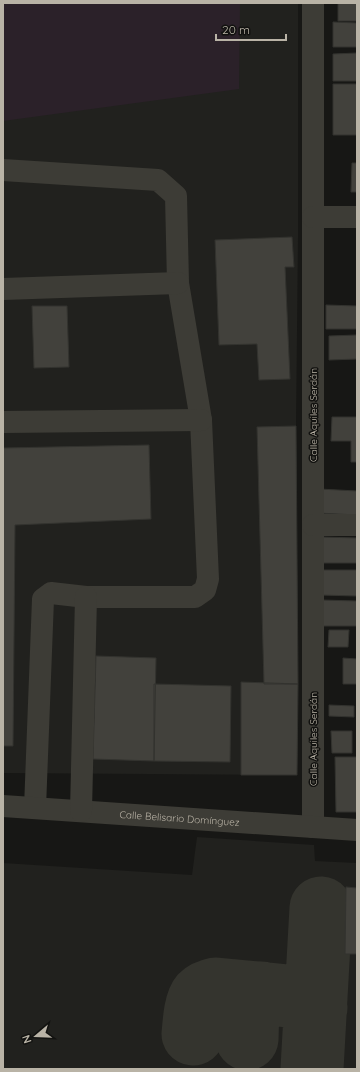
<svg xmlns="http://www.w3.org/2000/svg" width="360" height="1072" viewBox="0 0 360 1072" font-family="Quicksand,sans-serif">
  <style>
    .built { fill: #21211e }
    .green { fill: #2b2129 }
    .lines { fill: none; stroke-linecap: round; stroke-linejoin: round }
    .taxiway { stroke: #34342e; stroke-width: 63 }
    .building { fill: #42413c; stroke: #33332f }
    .minor { stroke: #3d3c36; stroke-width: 22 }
    .labels { text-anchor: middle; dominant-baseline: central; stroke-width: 3; stroke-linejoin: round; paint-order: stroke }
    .street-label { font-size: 10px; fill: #b9b3a6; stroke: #121210 }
  </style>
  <rect width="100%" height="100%" fill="#171715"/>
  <path class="built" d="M3 3H298V238L296 426 298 684 297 775 3 773Z
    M197 837 314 845 315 861 357 863V1069H3V863L192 875Z"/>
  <path class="green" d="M3 3H240L239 89 3 121Z"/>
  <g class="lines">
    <path class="taxiway" d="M193 1034C194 1024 195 1003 201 996 205 992 211 990 216 989L298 997 307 1000 316 1008
      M247 1039C248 1023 245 1001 262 993
      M312 1069 321 908"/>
  </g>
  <path class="building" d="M338 3H357V21H338Z
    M333 22 357 23V47H333Z
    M357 53V81H333V54Z
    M333 84H357V135H333Z
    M352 163H357V192H351Z
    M292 237 294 267H285L290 379 259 380 257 344 219 345 215 240Z
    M326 305 357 306V329H326Z
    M32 306H67L69 367 34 368Z
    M357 335V359L329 360V336Z
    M332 417H357V462H351V441H331Z
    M296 426 298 684H264L257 427Z
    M149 445 151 519 15 525 13 746H3V448Z
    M319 489 357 491V515L318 513Z
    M322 537 357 538V563H322Z
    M321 570H357V596L320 595Z
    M321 600 357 601V626H321Z
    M329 630H349L348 647H328Z
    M96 656 156 658 154 761 93 759Z
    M343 658 357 659V684H343Z
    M241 682 298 684 297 775H241Z
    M154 684 231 686 230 762 154 761Z
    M329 705 354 706V717L329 716Z
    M331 731H352V753H332Z
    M335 757H357V812H336Z
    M346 887 357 888V954H345Z"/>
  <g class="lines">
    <g class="minor">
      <path d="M313 3V827"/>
      <path d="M3 170 158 180 176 196 178 283 201 420 208 579 205 590 195 597H86L51 593 43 599 35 808"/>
      <path d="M313 217H357"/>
      <path d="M3 289 178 283"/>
      <path d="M3 422 201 420"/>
      <path d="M313 525H357"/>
      <path id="s1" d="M3 806 357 830"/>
      <path d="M81 811 86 597"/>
    </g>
  </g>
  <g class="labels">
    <g class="street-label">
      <text transform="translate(313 415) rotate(-90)">Calle Aquiles Serdán</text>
      <text transform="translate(313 739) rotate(-90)">Calle Aquiles Serdán</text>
      <text stroke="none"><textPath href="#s1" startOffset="177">Calle Belisario Domínguez</textPath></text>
    </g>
  </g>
  <rect width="360" height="1072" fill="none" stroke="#b9b3a6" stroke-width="8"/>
  <g transform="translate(36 1036) rotate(251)" stroke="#121210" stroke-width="3" paint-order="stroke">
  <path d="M0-3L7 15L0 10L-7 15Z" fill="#b9b3a6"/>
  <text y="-6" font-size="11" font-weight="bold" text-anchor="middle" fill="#b9b3a6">N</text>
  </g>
  <path d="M216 34v6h70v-6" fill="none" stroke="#b9b3a6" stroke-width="2"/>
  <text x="222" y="34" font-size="12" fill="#b9b3a6" stroke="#121210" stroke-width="3" paint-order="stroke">20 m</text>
</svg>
